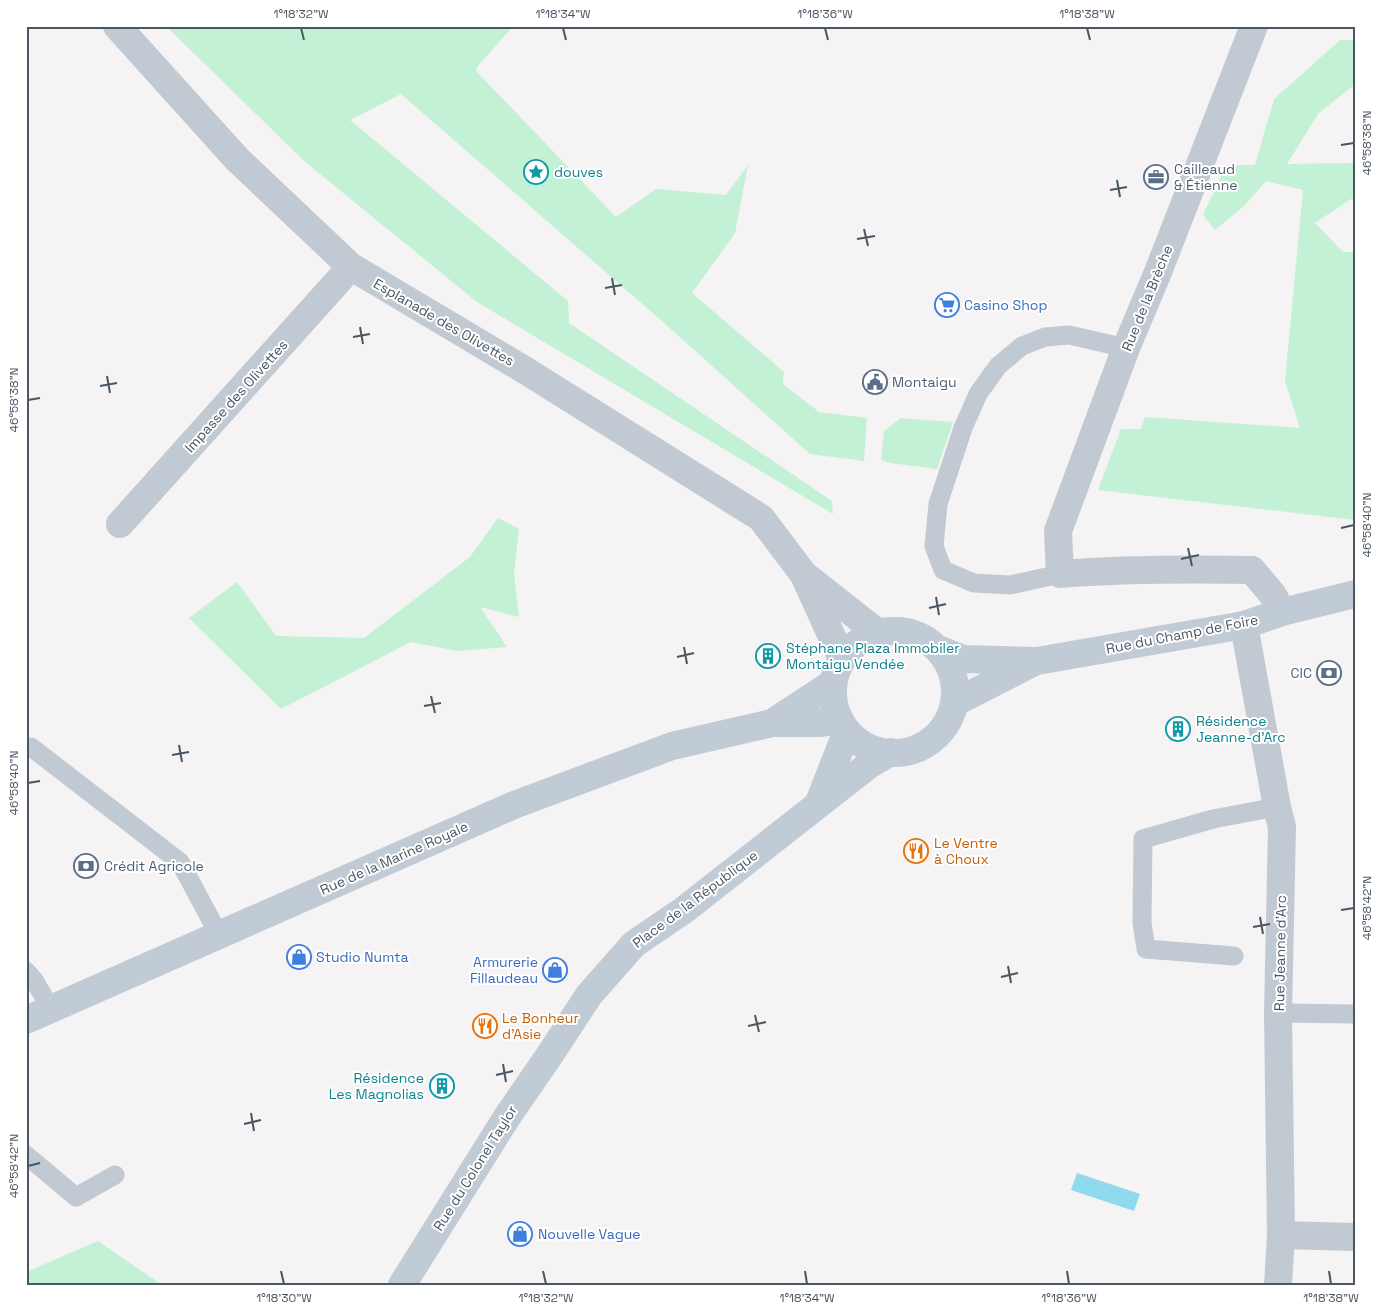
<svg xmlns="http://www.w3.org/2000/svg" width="1381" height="1311" viewBox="0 0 1381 1311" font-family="'Space Grotesk',sans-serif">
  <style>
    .green { fill: #c3f1d5 }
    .water { fill: #90daee }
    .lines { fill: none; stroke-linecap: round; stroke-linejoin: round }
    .lane { stroke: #c1cad2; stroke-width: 19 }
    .street { stroke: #c1cad2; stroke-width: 28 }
    .secondary { stroke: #c1cbd6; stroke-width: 28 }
    .ticks { fill: none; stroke: #4a5661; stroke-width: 2 }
    .labels { text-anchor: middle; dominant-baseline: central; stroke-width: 4; stroke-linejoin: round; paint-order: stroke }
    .service-label { font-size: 14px; fill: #4e5e75; stroke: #fff; text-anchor: start }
    .culture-label { font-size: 14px; fill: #0d838f; stroke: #fff; text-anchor: start }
    .street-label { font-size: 14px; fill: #4a5661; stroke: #fff }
    .shop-label { font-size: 14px; fill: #366cbe; stroke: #fff; text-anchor: start }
    .food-label { font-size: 14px; fill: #c56008; stroke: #fff; text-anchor: start }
    .neatline { fill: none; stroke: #4a5661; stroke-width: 2 }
    .ticks-label { font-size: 12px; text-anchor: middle; fill: #4a5661 }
  </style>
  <rect width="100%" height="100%" fill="#f5f3f3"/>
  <path class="green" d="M166 26H513L477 67 476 71 616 217 656 189 726 195 748 165 735 233 692 293 784 372 783 384 819 412 867 418 864 461 810 454 663 322 401 94 350 120 568 301 569 323 832 501 833 514 477 302 304 161Z
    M1340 40H1355V84L1318 114 1287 164 1355 163V201L1351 199 1315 223 1343 252H1355V520L1098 490 1121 429H1141L1145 417 1300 428 1285 381 1303 190 1266 181 1244 206 1215 230 1203 215 1226 165H1255L1274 99Z
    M901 418 953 422 937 469 890 463 881 460 884 431Z
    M498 518 519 529 514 574 519 617 480 607 507 647 458 651 411 642 281 709 189 618 237 582 276 636 364 638 470 557Z
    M98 1241 162 1285H26V1272Z"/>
  <path class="water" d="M1077 1173 1140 1194 1134 1211 1071 1190Z"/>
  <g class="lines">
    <path class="lane" d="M1060 574 1010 585 974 583 943 570 934 546 938 504 963 428 978 394 998 366 1022 346 1045 337 1069 335 1126 348
      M26 749 31 747 180 862 219 935
      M1234 956 1146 949 1142 923 1143 839 1213 819 1277 807
      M26 971 34 980 51 1009
      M1278 1013 1355 1014
      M26 1155 76 1197 115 1175"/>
    <path class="street" d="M117 26 237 159 350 266 523 369 761 518 804 575 842 659
      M1254 26 1158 272 1126 348 1058 531 1060 574C1124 569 1188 569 1252 570L1273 595 1282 612
      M120 524 340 279 350 266
      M807 577 878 633
      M1244 625 1277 807 1282 827 1278 1013 1281 1235 1278 1285
      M1281 1235 1355 1237"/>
    <path class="secondary" d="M833 692a61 61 0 1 1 122 0a61 61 0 1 1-122 0Z
      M938 649 963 659 1037 661 1244 625 1282 612 1355 594
      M954 703 1034 662
      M772 723 833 683
      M818 805 847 731
      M26 1020 514 805 672 746 772 723H821L840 720
      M402 1285 507 1117 551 1053 589 995 634 944 684 910 870 764 891 752"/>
  </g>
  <path class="ticks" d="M301 28 304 40M563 28 566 40M825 28 828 40M1087 28 1090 40M1341 145 1354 143M1117 180 1120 197M1110 190 1127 187M864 229 868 246M857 239 875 236M612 278 615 295M605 288 622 285M360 327 363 344M353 337 370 334M107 376 110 393M100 386 117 383M28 400 40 398M1341 528 1354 525M1188 548 1192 566M1181 559 1199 555M936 597 939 615M929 608 946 604M684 647 687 664M677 657 694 653M431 696 435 713M424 706 441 703M179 745 182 762M172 755 189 752M28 783 40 781M1341 910 1354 908M1260 917 1263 934M1253 927 1270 924M1008 966 1011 983M1001 977 1018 973M755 1015 759 1032M748 1026 766 1022M503 1064 506 1082M496 1075 513 1071M251 1113 254 1131M244 1124 261 1120M28 1166 40 1163M281 1271 284 1284M543 1271 546 1284M805 1271 807 1284M1067 1271 1069 1284M1329 1271 1331 1284"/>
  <defs>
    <symbol id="sight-ring" viewBox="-11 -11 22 22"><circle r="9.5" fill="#fff" stroke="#0f9aa8" stroke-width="1.5"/><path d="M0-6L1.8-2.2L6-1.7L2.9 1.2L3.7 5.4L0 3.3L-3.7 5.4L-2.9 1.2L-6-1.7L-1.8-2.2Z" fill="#0f9aa8"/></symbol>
    <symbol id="office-ring" viewBox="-11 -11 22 22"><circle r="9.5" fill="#fff" stroke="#5c6f8a" stroke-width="1.5"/><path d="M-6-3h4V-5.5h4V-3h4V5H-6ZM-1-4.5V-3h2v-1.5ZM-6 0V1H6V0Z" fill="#5c6f8a"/></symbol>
    <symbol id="supermarket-ring" viewBox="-11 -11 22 22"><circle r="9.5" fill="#fff" stroke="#3f7fe0" stroke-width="1.5"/><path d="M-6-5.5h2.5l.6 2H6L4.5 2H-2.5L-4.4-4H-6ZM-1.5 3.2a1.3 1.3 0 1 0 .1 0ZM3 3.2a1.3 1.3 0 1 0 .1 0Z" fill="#3f7fe0"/></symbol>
    <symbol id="civic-ring" viewBox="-11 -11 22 22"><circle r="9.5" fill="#fff" stroke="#5c6f8a" stroke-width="1.5"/><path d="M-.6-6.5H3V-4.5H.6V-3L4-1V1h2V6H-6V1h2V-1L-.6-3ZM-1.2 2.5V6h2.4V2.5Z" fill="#5c6f8a"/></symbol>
    <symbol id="building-ring" viewBox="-11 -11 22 22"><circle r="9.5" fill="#fff" stroke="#0f9aa8" stroke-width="1.5"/><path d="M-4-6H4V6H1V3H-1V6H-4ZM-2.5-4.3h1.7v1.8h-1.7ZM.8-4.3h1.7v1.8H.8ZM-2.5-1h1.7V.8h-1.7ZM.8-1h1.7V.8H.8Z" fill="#0f9aa8"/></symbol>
    <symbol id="bank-ring" viewBox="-11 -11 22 22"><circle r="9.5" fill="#fff" stroke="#5c6f8a" stroke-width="1.5"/><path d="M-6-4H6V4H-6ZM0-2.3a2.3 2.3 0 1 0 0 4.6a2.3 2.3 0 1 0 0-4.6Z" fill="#5c6f8a"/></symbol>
    <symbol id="restaurant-ring" viewBox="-11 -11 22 22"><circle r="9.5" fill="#fff" stroke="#e8710a" stroke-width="1.5"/><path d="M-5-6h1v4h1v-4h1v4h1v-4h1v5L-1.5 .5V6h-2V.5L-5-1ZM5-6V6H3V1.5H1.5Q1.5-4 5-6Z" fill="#e8710a"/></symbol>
    <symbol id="shop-ring" viewBox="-11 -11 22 22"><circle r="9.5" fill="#fff" stroke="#3f7fe0" stroke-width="1.5"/><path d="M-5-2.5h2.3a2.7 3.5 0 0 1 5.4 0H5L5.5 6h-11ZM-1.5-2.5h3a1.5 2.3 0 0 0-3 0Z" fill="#3f7fe0"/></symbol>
  </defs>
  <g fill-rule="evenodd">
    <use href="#sight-ring" x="522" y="158" width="28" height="28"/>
    <use href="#office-ring" x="1142" y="163" width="28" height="28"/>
    <use href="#supermarket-ring" x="933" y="291" width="28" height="28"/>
    <use href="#civic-ring" x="861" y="368" width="28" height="28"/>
    <use href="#building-ring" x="754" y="642" width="28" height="28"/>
    <use href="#bank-ring" x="1315" y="659" width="28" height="28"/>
    <use href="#building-ring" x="1164" y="715" width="28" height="28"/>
    <use href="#restaurant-ring" x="902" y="837" width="28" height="28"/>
    <use href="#bank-ring" x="72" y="852" width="28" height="28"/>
    <use href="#shop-ring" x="285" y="943" width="28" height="28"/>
    <use href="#shop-ring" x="541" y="956" width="28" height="28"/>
    <use href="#restaurant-ring" x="471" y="1012" width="28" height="28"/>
    <use href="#building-ring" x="428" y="1072" width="28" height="28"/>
    <use href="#shop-ring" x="506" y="1220" width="28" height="28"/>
  </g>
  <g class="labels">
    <g class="service-label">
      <text x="1174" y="169">Cailleaud<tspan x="1174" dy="16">&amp; Étienne</tspan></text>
      <text x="892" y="382">Montaigu</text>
      <text x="1312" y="673" text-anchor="end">CIC</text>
      <text x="104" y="866">Crédit Agricole</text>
    </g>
    <g class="culture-label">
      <text x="554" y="172">douves</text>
      <text x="786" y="648">Stéphane Plaza Immobiler<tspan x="786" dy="16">Montaigu Vendée</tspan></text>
      <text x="1196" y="721">Résidence<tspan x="1196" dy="16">Jeanne-d'Arc</tspan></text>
      <text x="424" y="1078" text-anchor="end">Résidence<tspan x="424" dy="16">Les Magnolias</tspan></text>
    </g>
    <g class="street-label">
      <text transform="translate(1147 298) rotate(-68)">Rue de la Brèche</text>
      <text transform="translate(444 322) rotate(30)">Esplanade des Olivettes</text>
      <text transform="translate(236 396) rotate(-48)">Impasse des Olivettes</text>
      <text transform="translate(1182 634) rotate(-11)">Rue du Champ de Foire</text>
      <text transform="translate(394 858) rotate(-24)">Rue de la Marine Royale</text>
      <text transform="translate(695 899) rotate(-37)">Place de la République</text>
      <text transform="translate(1280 953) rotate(-89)">Rue Jeanne d'Arc</text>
      <text transform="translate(475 1168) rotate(-58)">Rue du Colonel Taylor</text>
    </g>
    <g class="shop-label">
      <text x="964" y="305">Casino Shop</text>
      <text x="316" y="957">Studio Numta</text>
      <text x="538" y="962" text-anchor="end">Armurerie<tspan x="538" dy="16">Fillaudeau</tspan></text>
      <text x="538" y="1234">Nouvelle Vague</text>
    </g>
    <g class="food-label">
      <text x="934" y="843">Le Ventre<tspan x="934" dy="16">à Choux</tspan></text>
      <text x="502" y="1018">Le Bonheur<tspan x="502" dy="16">d'Asie</tspan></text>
    </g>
  </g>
  <rect width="1381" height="1311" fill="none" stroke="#ffffff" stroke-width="55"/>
  <rect x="28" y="28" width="1326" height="1256" class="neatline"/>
  <g class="ticks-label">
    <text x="301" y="18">1°18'32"W</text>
    <text x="563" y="18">1°18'34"W</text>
    <text x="825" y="18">1°18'36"W</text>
    <text x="1087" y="18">1°18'38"W</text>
    <text transform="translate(1367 143) rotate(-90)" y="4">46°58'38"N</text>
    <text transform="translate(14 400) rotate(-90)" y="4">46°58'38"N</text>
    <text transform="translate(1367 525) rotate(-90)" y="4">46°58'40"N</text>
    <text transform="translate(14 783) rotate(-90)" y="4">46°58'40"N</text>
    <text transform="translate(1367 908) rotate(-90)" y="4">46°58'42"N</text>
    <text transform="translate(14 1166) rotate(-90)" y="4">46°58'42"N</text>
    <text x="284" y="1302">1°18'30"W</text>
    <text x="546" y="1302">1°18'32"W</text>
    <text x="807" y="1302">1°18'34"W</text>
    <text x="1069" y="1302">1°18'36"W</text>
    <text x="1331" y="1302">1°18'38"W</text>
  </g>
</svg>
